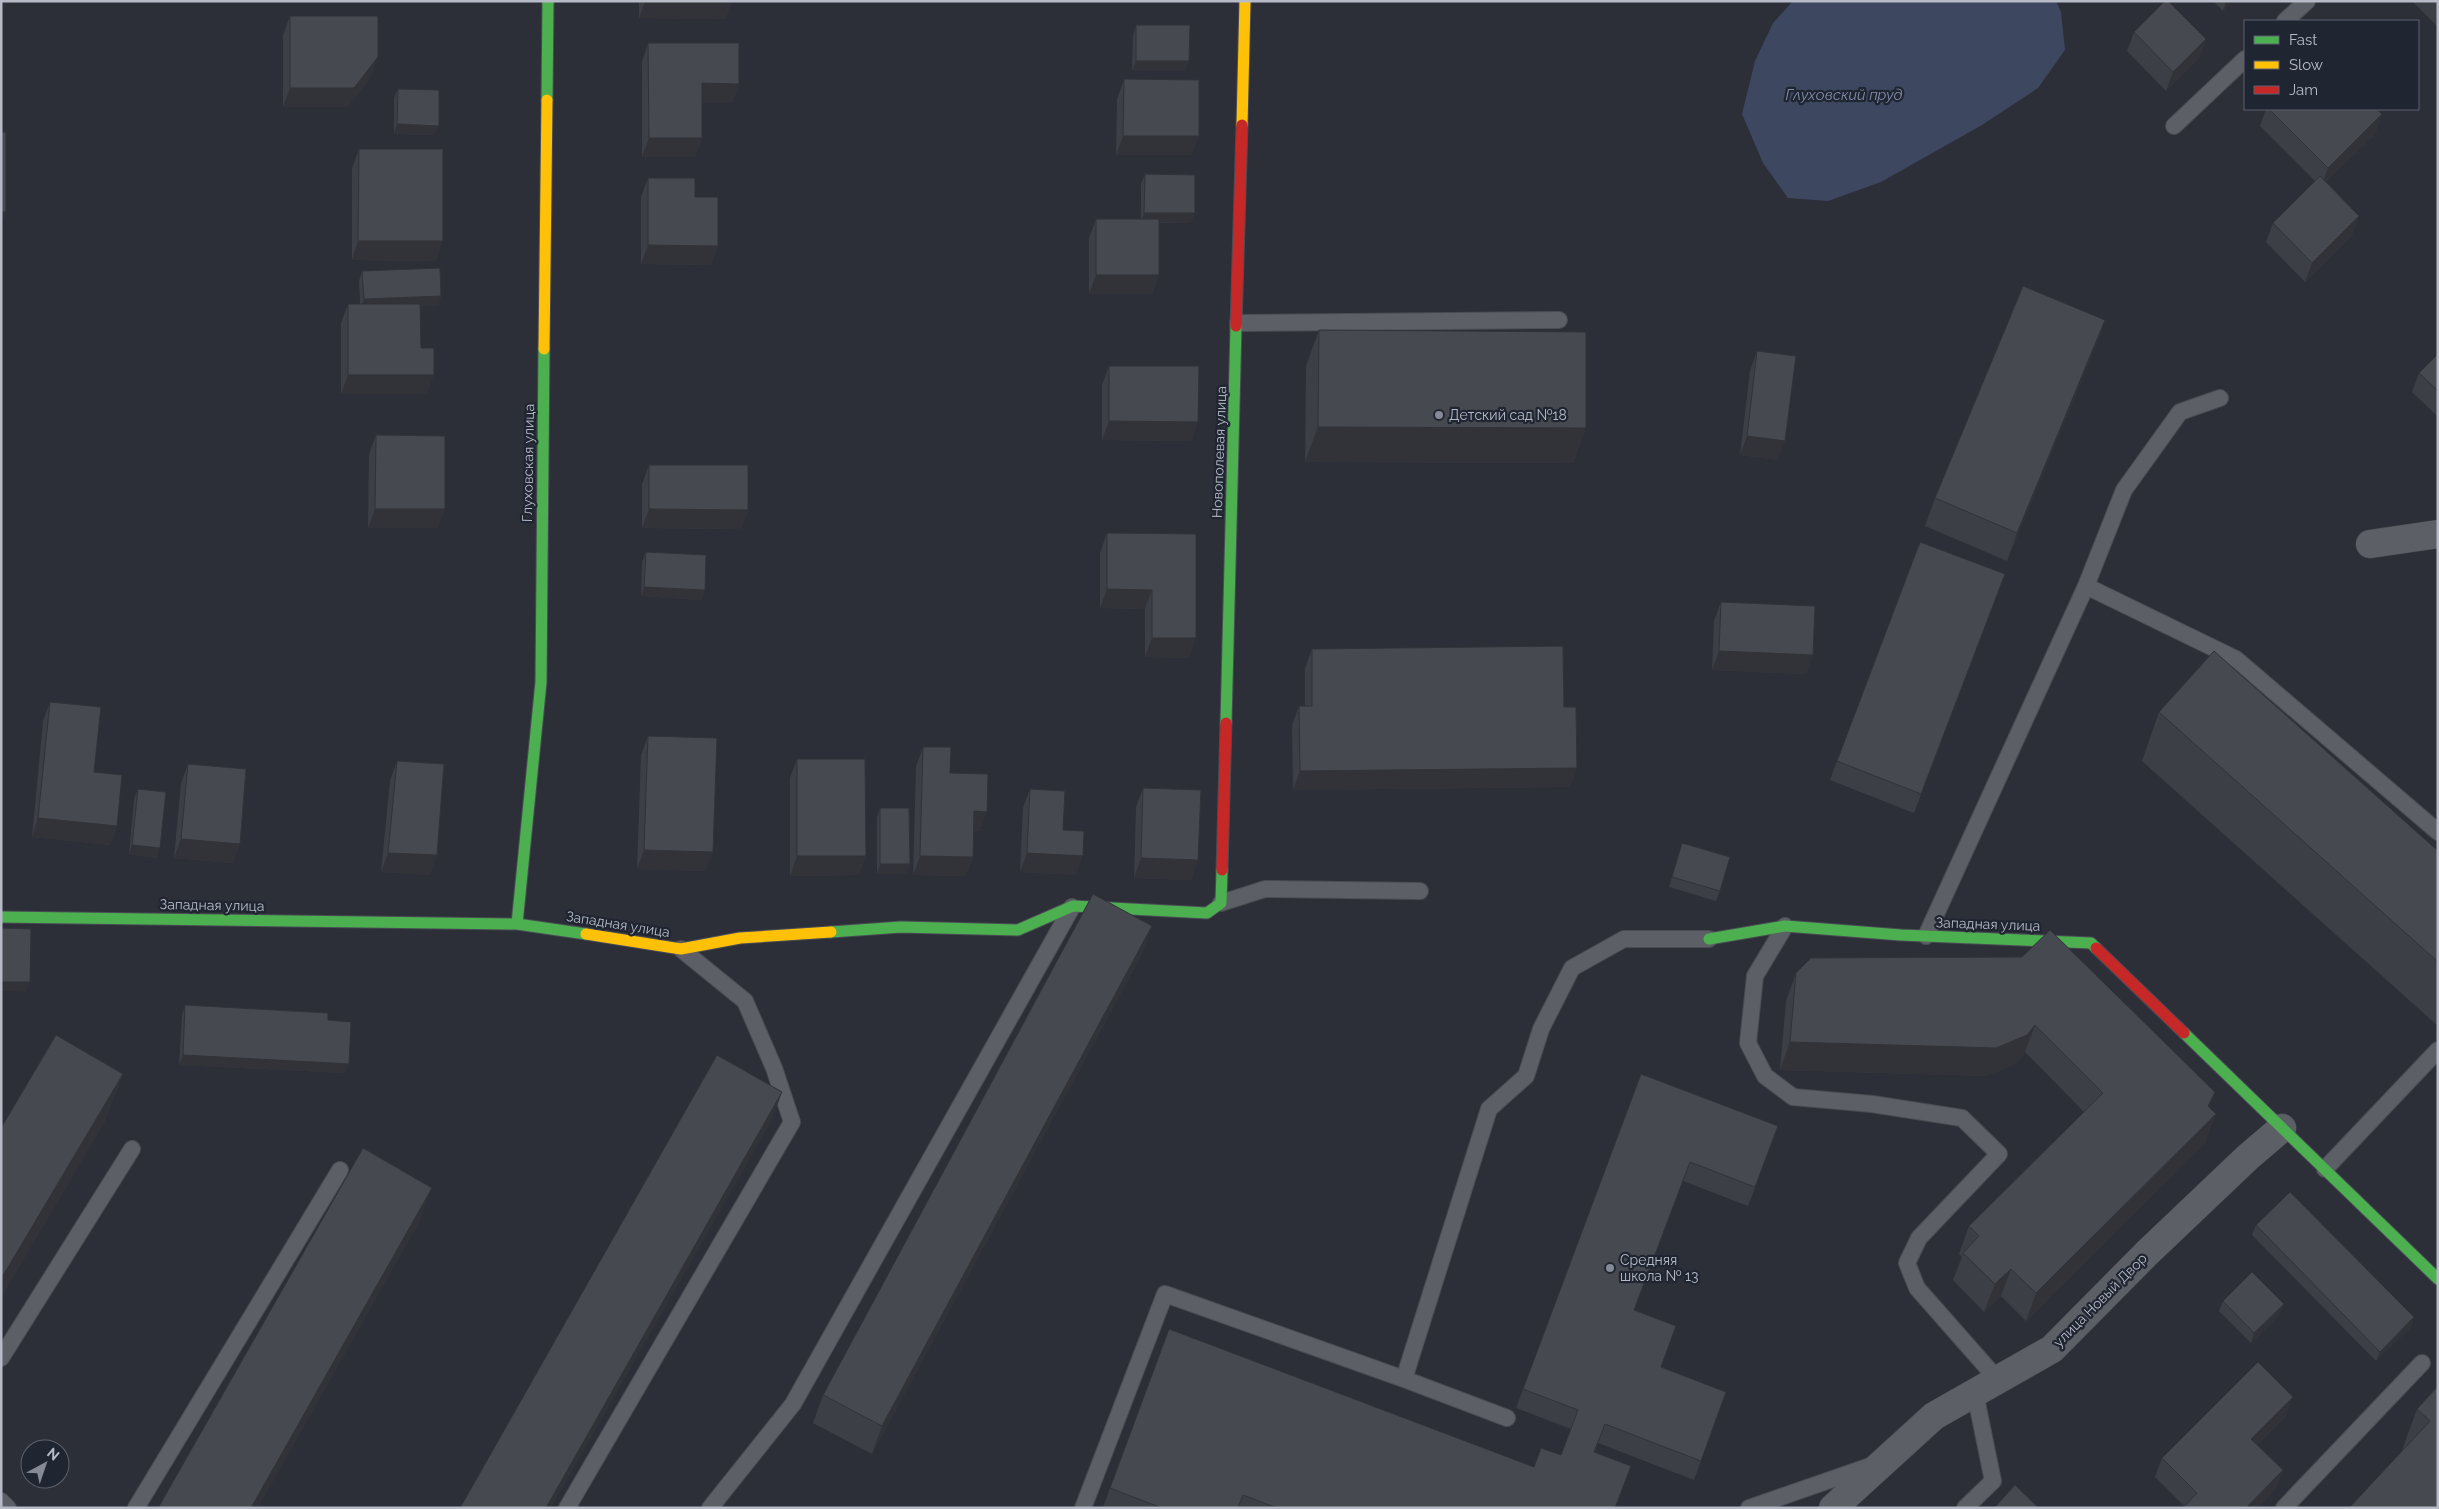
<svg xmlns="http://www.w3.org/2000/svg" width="2439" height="1509" viewBox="0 0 2439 1509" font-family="Raleway,sans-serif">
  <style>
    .water { fill: #3d4760 }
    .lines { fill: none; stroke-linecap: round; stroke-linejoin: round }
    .lane-casing { stroke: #4a4c52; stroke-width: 18 }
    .street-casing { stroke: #4a4c52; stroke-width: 29 }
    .fast-casing { stroke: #4a4c55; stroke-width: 13 }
    .slow-casing { stroke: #4a4c55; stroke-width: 13 }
    .jam-casing { stroke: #4a4c55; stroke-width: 13 }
    .lane { stroke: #5c5f66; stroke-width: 16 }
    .street { stroke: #5c5f66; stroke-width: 28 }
    .fast { stroke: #4caf50; stroke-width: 11 }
    .slow { stroke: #ffc107; stroke-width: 11 }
    .jam { stroke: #c62828; stroke-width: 11 }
    .wall { fill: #3c3f45 }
    .shaded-wall { fill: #313338 }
    .building { fill: #464950; stroke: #313338 }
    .poi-dot { fill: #868a96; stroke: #202532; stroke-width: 2 }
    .labels { text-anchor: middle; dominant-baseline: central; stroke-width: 4.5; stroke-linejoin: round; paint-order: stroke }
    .poi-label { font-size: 14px; fill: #b7bbc8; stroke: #202532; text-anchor: start }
    .street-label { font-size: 14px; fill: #b7bbc8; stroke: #202532 }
    .water-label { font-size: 15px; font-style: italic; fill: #828eac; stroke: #202532 }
  </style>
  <rect width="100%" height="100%" fill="#2c2f38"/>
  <path class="water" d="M1793 1H2056L2061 12 2065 50 2038 88 1982 125 1881 182 1828 201 1788 198 1763 163 1742 114 1755 61 1773 23Z"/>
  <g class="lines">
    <defs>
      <path id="lane" d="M2285 21 2307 1
        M2174 126 2245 59
        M1238 323 1559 320
        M2086 586 2124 490 2180 412 2220 398
        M1221 903 1265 889 1420 891
        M1785 926 1755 976 1748 1043 1765 1076 1793 1097 1872 1104 1962 1118 1999 1154 1919 1238 1907 1263 1917 1288 1998 1380
        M1926 936 2086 586 2236 659 2438 832
        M2325 1169 2438 1050
        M1 1358 132 1149
        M1404 1379 1489 1109 1526 1076 1541 1029 1572 968 1624 939H1709
        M1 1501 8 1508
        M136 1508 340 1170
        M567 1508 792 1122 774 1068 745 1001 681 949
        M710 1508 793 1404 1072 907
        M1083 1508 1165 1294 1404 1379 1507 1418
        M1749 1508 1873 1465
        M1965 1508 1993 1481 1975 1393
        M2284 1508 2422 1363"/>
      <path id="street" d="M2370 544 2438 534
        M1833 1508 1934 1416 2052 1349 2147 1253 2248 1157 2282 1128"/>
      <path id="fast" d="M547 100 548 1
        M1226 723 1236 326
        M1 917 517 924 586 934
        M517 924 541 682 544 349
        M831 932 901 927 1018 930 1073 906 1207 913 1221 903 1222 870
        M1709 939 1785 926 1901 935 2091 943 2096 948
        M2184 1033 2438 1279"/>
      <path id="slow" d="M1242 125 1245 1
        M544 349 547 100
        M586 934 681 949 740 938 831 932"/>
      <path id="jam" d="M1236 326 1242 125
        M1222 870 1226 723
        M2096 948 2184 1033"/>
    </defs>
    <use href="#lane" class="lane-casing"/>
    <use href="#street" class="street-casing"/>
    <use href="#fast" class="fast-casing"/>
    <use href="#slow" class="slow-casing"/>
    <use href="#jam" class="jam-casing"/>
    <use href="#lane" class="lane"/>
    <use href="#street" class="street"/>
    <use href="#fast" class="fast"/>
    <use href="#slow" class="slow"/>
    <use href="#jam" class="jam"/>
  </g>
  <path class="wall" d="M639 1H732L725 19 639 18Z
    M2213 1H2232L2223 11Z
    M2412 1H2438V27Z
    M290 16 371 77 347 107H283V35Z
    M1136 25 1186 71H1132L1133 35Z
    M2134 32 2206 39 2199 58 2166 91 2127 51Z
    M648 43 739 84 732 103H702V138L695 157H642V62Z
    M1124 79 1192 155H1116L1117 99Z
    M398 89 435 135 394 134V98Z
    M2266 109H2376L2382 114 2375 134 2326 182 2359 216 2352 235 2305 282 2266 242 2273 223 2315 181 2260 126Z
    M359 149 436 261 352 260V168Z
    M1145 174 1191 223H1159V275L1152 294H1089V238L1096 219H1141V184Z
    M648 178 695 197 718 246 711 265 641 264V197Z
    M362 271 441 296 438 306H420L421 348 427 394H341V323L348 304H360L359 281Z
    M2105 320 2095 348 2007 561 1925 526 1935 498Z
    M1319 330 1586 428 1573 463 1305 462 1306 366Z
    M1757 351 1778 460 1740 455 1750 371Z
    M2438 354V417L2412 392 2419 373Z
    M1109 366 1192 441 1102 440V385Z
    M376 435 438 528H368L369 454Z
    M649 465 748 510 741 529 642 528V484Z
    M1107 533 1196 534 1189 658 1145 657V609L1100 608V553Z
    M646 552 705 590 701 600 641 596 642 562Z
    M1998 593 1914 813 1830 780 1837 761Z
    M1721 602 1813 655 1806 674 1712 670 1714 621Z
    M1312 649 1564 707 1577 768 1570 787 1293 790 1292 725 1299 706H1305V668Z
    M50 702 94 772 117 826 110 845 32 837 43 721Z
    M2159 712 2438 851V1026L2142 761Z
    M648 736 706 871 637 869 641 755Z
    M923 747 950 773 980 831H974L973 857 966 876 913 875 916 766Z
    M797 759 859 875 790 876V778Z
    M397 761 437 855 430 875 381 872 390 781Z
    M188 764 233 863 174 858 181 783Z
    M1143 788 1198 860 1191 880 1134 878 1136 807Z
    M138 789 157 858 129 854 134 799Z
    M1030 789 1063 830 1076 875 1020 872 1023 808Z
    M880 808 910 864 906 874H877V818Z
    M1682 843 1720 891 1716 901 1669 887Z
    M1152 926 1142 954 872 1454 813 1423 823 1395Z
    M2022 957 2215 1092 2209 1107 2206 1142 2026 1321 2001 1296 1984 1312 1953 1280 1962 1257 1959 1254 1969 1226 2084 1112 2025 1052 2017 1063 1986 1076 1780 1070 1786 1001 1796 973Z
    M185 1005 328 1020 349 1064 345 1073 179 1065 182 1015Z
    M1641 1074 1778 1126 1748 1206 1683 1181 1634 1310 1661 1367 1726 1392 1694 1480 1598 1443 1595 1452 1615 1508H1105L1103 1507 1169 1329 1534 1467 1561 1455 1571 1429 1516 1408Z
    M2256 1225 2414 1317 2411 1327 2376 1361 2252 1235Z
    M2223 1301 2280 1314 2251 1343 2219 1311Z
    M2438 1386V1508L2401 1453 2417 1409Z
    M2286 1416 2257 1445 2276 1489 2184 1506 2155 1477 2162 1458Z"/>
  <path class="shaded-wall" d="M645 1H732L725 19 639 18Z
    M2226 1H2232L2223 11Z
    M2206 39 2199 58 2166 91 2173 72Z
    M378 57 371 77 347 107H283L290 88Z
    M1136 61H1189L1186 71H1132Z
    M702 83 739 84 732 103H695Z
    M2382 114 2375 134 2321 187 2328 168Z
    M397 124 439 126 435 135 394 134Z
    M1123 136H1199L1192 155H1116Z
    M649 138H702L695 157H642Z
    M1 212H6L1 226Z
    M1144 213H1195L1191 223 1141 222Z
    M2359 216 2352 235 2305 282 2312 263Z
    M358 241H443L436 261 352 260Z
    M648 245 718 246 711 265 641 264Z
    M1096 275H1159L1152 294H1089Z
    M441 296 438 306 360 309 364 299Z
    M2105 320 2095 348 2007 561 2017 533Z
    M348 375H434L427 394H341Z
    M1109 421 1198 422 1192 441 1102 440Z
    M1318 427 1586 428 1573 463 1305 462Z
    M1747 436 1785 441 1778 460 1740 455Z
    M375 509H445L438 528H368Z
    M649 509 748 510 741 529 642 528Z
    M644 587 705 590 701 600 641 596Z
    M1107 589 1152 590 1145 609 1100 608Z
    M1152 638H1196L1189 658 1145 657Z
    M1719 651 1813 655 1806 674 1712 670Z
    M1577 768 1570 787 1293 790 1300 771Z
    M974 811 987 812 980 831 967 830Z
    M38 818 117 826 110 845 32 837Z
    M181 839 240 844 233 863 174 858Z
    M132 845 160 848 157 858 129 854Z
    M644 850 713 852 706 871 637 869Z
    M388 853 437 855 430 875 381 872Z
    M1027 853 1083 856 1076 875 1020 872Z
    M797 856H866L859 875 790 876Z
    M920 856 973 857 966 876 913 875Z
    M1141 858 1198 860 1191 880 1134 878Z
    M880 864H910L906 874H877Z
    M1152 926 1142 954 872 1454 882 1426Z
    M1 982H30L26 992 1 991Z
    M2035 1025 2025 1052 2017 1063 1986 1076 1780 1070 1790 1042Z
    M183 1055 349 1064 345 1073 179 1065Z
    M123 1074 105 1122 1 1298V1279Z
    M782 1092 772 1120 551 1508H546Z
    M2215 1092 2205 1120 2216 1114 2206 1142 2026 1321 2036 1293 2208 1106Z
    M432 1188 419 1223 258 1508H251Z
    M2011 1269 2001 1296 1984 1312 1995 1284Z
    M2284 1304 2280 1314 2251 1343 2254 1333Z
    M2414 1317 2411 1327 2376 1361 2380 1352Z
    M2293 1397 2286 1416 2244 1459 2251 1439Z
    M2283 1470 2276 1489 2258 1508H2246Z"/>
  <path class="building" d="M2165 1H2168L2206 39 2173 72 2134 32Z
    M290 16H378V57L354 88H290Z
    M1136 25H1190L1189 61H1136Z
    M648 43H739V84L702 83V138H649Z
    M1124 79 1199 80V136H1123Z
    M398 89 439 90V126L397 124Z
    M2269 109H2376L2382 114 2328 168Z
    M1 132H6V212H1Z
    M359 149H443V241H358Z
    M1145 174 1195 175V213H1144Z
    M2320 176 2359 216 2312 263 2273 223Z
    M648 178H695V197H718V246L648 245Z
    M1096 219H1159V275H1096Z
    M440 268 441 296 364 299 362 271Z
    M2023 286 2105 320 2017 533 1935 498Z
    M348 304H420L421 348H434V375H348Z
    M1319 330 1586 332V428L1318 427Z
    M1757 351 1796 356 1785 441 1747 436Z
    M2438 354V391L2419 373Z
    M1109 366H1199L1198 422 1109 421Z
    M376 435 445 436V509H375Z
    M649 465H748V510L649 509Z
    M1107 533 1196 534V638H1152V590L1107 589Z
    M1920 542 2005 574 1921 794 1837 761Z
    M646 552 706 555 705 590 644 587Z
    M1721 602 1815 606 1813 655 1719 651Z
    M1563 646 1564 707H1576L1577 768 1300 771 1299 706H1312V649Z
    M2214 651 2438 851V962L2159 712Z
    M50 702 101 707 94 772 122 775 117 826 38 818Z
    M648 736 717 738 713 852 644 850Z
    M923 747H951L950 773 988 774 987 812 974 811 973 857 920 856Z
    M797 759H865L866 856H797Z
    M397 761 444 764 437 855 388 853Z
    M188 764 246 769 240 844 181 839Z
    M1143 788 1201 790 1198 860 1141 858Z
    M138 789 166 792 160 848 132 845Z
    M1030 789 1065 791 1063 830 1084 831 1083 856 1027 853Z
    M880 808H909L910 864H880Z
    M1682 843 1730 857 1720 891 1672 877Z
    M1093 894 1152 926 882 1426 823 1395Z
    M1 928 31 929 30 982H1Z
    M2050 930 2215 1092 2208 1106 2216 1114 2036 1293 2011 1269 1995 1284 1963 1253 1979 1236 1969 1226 2103 1093 2035 1025 2027 1035 1996 1048 1790 1042 1796 973 1811 958 2022 957Z
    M185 1005 328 1013V1020L351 1022 349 1064 183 1055Z
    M56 1035 123 1074 1 1279V1128Z
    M717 1055 782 1092 546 1508H460Z
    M1641 1074 1778 1126 1755 1187 1690 1162 1634 1310 1676 1326 1661 1367 1726 1392 1701 1461 1605 1424 1594 1452 1631 1466 1615 1508H1277L1243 1495 1238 1508H1162L1110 1488 1169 1329 1534 1467 1541 1448 1561 1455 1578 1410 1523 1389Z
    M363 1148 432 1188 251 1508H158Z
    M2290 1192 2414 1317 2380 1352 2256 1225Z
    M2252 1272 2284 1304 2254 1333 2223 1301Z
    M2258 1362 2293 1397 2251 1439 2283 1470 2246 1508H2183L2197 1493 2162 1458Z
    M2438 1386V1508H2349L2430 1421 2417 1409Z
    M2015 1485 2039 1508H1994Z"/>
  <g class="poi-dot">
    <circle cx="1439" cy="415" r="5"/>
    <circle cx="1610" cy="1268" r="5"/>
  </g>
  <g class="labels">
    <g class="poi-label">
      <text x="1449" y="415">Детский сад №18</text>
      <text x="1620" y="1260">Средняя<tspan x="1620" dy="16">школа № 13</tspan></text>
    </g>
    <g class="street-label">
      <text transform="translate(1219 452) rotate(-88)">Новополевая улица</text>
      <text transform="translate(528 463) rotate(-89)">Глуховская улица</text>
      <text transform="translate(212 905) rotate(1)">Западная улица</text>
      <text transform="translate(618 924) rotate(9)">Западная улица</text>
      <text transform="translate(1988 924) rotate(2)">Западная улица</text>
      <text transform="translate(2100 1300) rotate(-45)">улица Новый Двор</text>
    </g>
    <g class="water-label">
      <text x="1844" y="95">Глуховский пруд</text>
    </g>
  </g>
  <rect width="2439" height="1509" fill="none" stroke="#b7bbc8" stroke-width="5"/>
  <rect x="2244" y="20" width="175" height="90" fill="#202532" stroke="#5c616e"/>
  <rect x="2254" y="36" width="25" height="8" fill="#4caf50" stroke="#5c616e"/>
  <text x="2289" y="45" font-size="15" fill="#b7bbc8">Fast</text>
  <rect x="2254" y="61" width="25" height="8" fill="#ffc107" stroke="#5c616e"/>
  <text x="2289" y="70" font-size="15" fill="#b7bbc8">Slow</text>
  <rect x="2254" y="86" width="25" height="8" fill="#c62828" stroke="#5c616e"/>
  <text x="2289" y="95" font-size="15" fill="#b7bbc8">Jam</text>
  <g transform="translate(45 1464) rotate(40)"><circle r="24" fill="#202532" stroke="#5c616e"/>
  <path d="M0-4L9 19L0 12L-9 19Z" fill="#868a96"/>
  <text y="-8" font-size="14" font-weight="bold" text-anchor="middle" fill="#b7bbc8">N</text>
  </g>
</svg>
